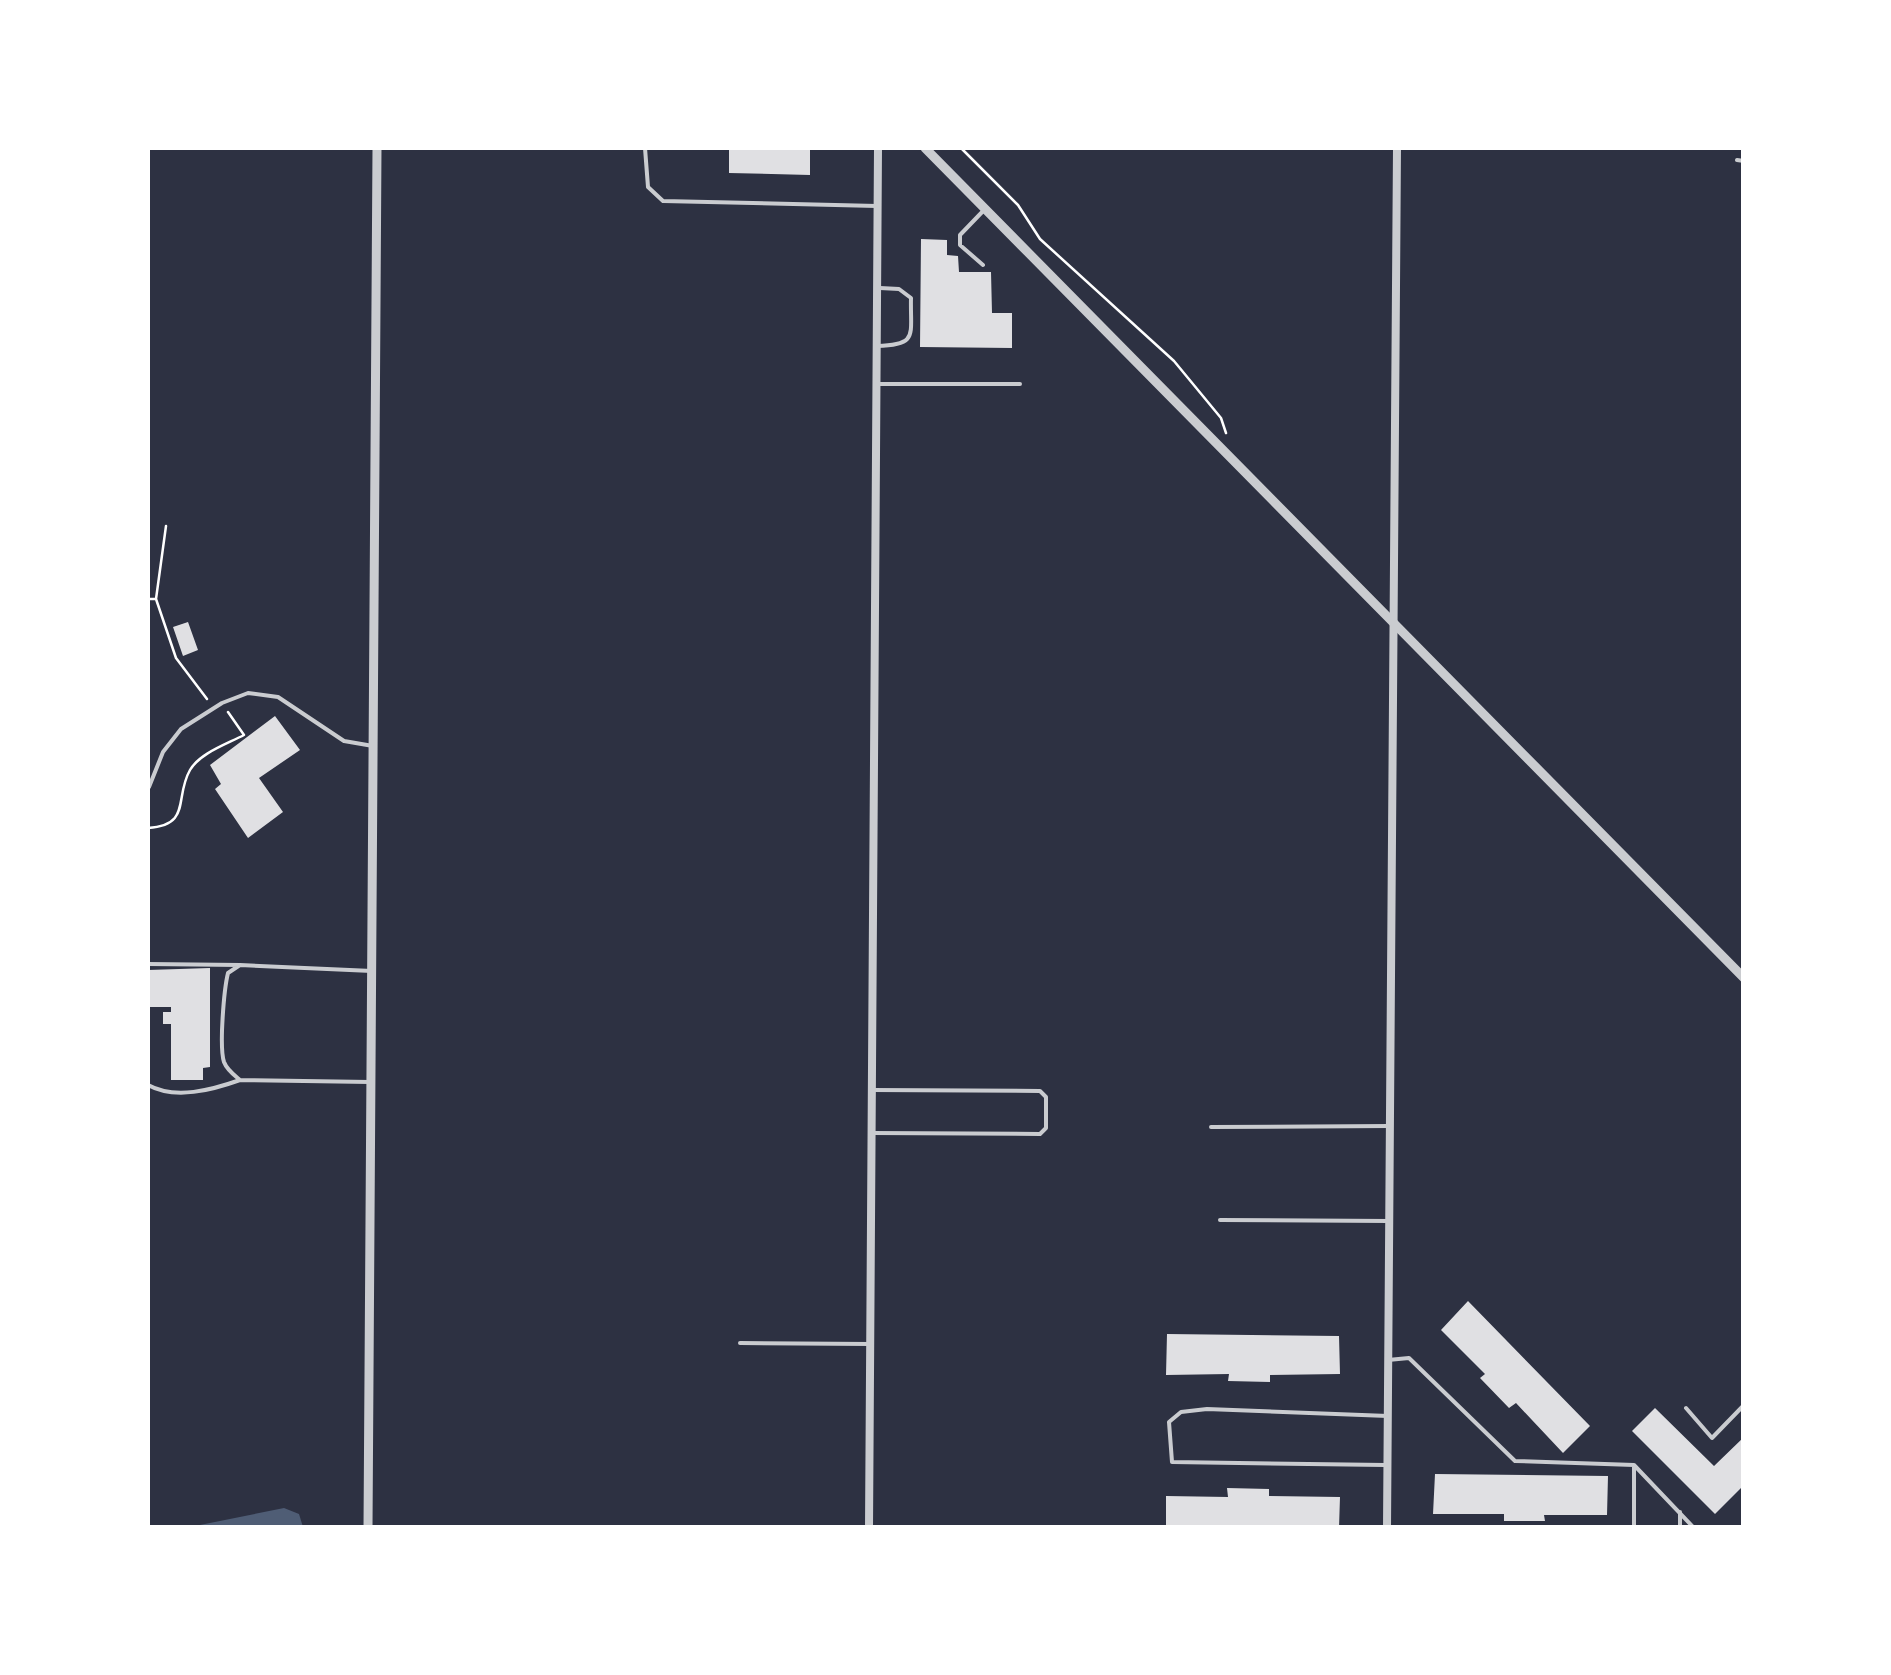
<svg xmlns="http://www.w3.org/2000/svg" width="1891" height="1675" viewBox="0 0 1891 1675" font-family="Literata,serif">
  <style>
    .water { fill: #4f5d75 }
    .building { fill: #e0e0e3 }
    .lines { fill: none; stroke-linecap: round; stroke-linejoin: round }
    .path { stroke: #fff; stroke-width: 2.5 }
    .service { stroke: #caccd0; stroke-width: 4 }
    .minor { stroke: #caccd0; stroke-width: 8 }
    .tertiary { stroke: #caccd0; stroke-width: 9 }
  </style>
  <rect width="100%" height="100%" fill="#2d3142"/>
  <path class="water" d="M284 1508 299 1514 303 1527H190Z"/>
  <path class="building" d="M729 148H810V175L729 173Z
    M921 239 947 240V255L958 256 959 272H991L992 313H1012V348L920 347Z
    M188 622 198 650 183 656 173 627Z
    M275 716 300 750 259 778 283 812 248 838 215 789 221 784 210 765Z
    M210 968V1067L203 1068V1080H171V1024H163V1012H171V1007H148V970Z
    M1468 1301 1590 1426 1563 1453 1516 1403 1509 1408 1480 1378 1485 1374 1441 1330Z
    M1167 1334 1339 1336 1340 1374 1270 1375V1382L1228 1381 1229 1374 1166 1375Z
    M1655 1408 1714 1466 1744 1437V1485L1715 1514 1632 1431Z
    M1435 1474 1608 1476 1607 1515H1544L1545 1521H1504V1514H1433Z
    M1227 1488 1269 1489V1496L1340 1497 1339 1528H1166V1496L1228 1497Z"/>
  <g class="lines">
    <path class="path" d="M961 148 1018 205 1040 239 1174 361 1221 418 1226 433
      M148 599H156L166 526
      M156 599 176 658 207 699
      M148 828C192 825 174 798 190 770 200 753 227 744 244 735L228 712"/>
    <path class="service" d="M645 148 648 187 663 201 877 206
      M1737 160 1744 161
      M983 265 960 245V235L985 209
      M877 346C919 345 910 335 911 298L899 289 880 288
      M877 384H1020
      M149 787 163 752 181 729 222 703 248 693 278 697 344 741 373 746
      M148 964 240 965
      M370 1082 240 1080C234 1075 227 1070 224 1062 219 1047 224 989 228 973L240 965 372 971
      M148 1085C175 1100 212 1090 240 1080
      M1211 1127 1390 1126
      M872 1133 1040 1134 1046 1128V1097L1040 1091 872 1090
      M1220 1220 1389 1221
      M740 1343 870 1344
      M1388 1360 1409 1358 1515 1461 1634 1465 1694 1528
      M1686 1408 1712 1438 1744 1405
      M1385 1465 1172 1462 1169 1422 1181 1412 1207 1409 1388 1416
      M1634 1528V1467
      M1680 1528V1512"/>
    <path class="minor" d="M869 1528 878 148
      M1387 1528 1397 148"/>
    <path class="tertiary" d="M925 148 1744 978
      M368 1528 377 148"/>
  </g>
  <rect width="1891" height="1675" fill="none" stroke="#ffffff" stroke-width="300"/>
</svg>
